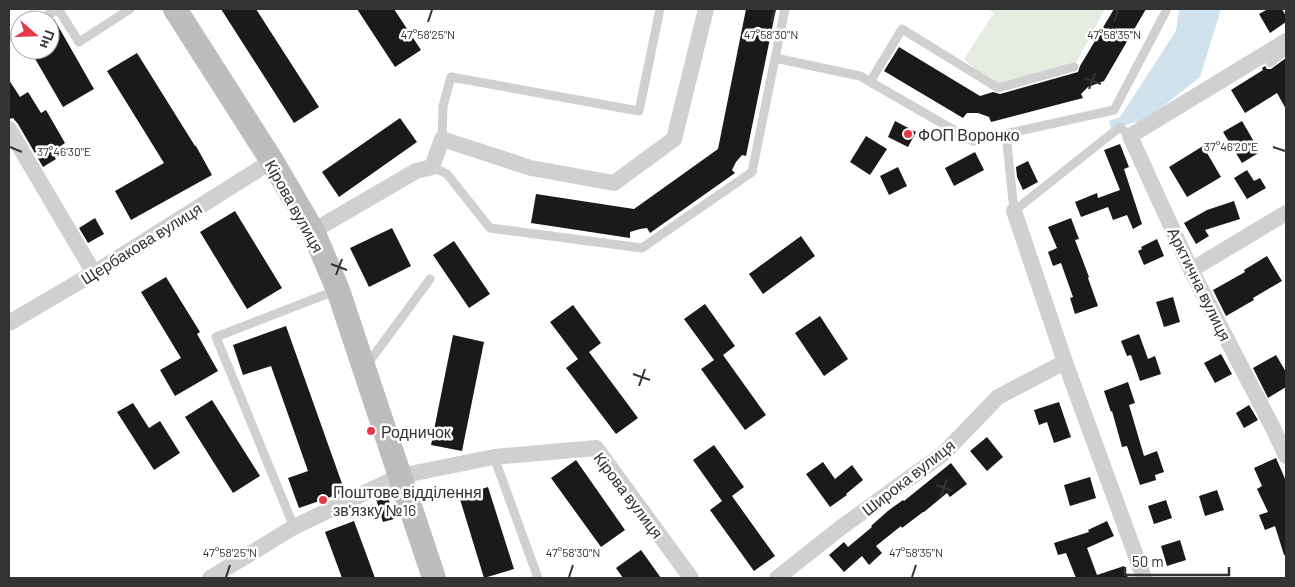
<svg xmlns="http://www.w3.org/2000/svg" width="1295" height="587" viewBox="0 0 1295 587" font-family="Barlow,sans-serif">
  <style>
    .green { fill: #e6ecdf }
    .water { fill: #cfe2ee }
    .building { fill: #1a1a1a }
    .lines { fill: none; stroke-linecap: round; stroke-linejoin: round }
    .lane { stroke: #d0d0d0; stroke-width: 9 }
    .street { stroke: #d0d0d0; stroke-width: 16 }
    .secondary { stroke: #bdbdbd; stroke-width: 24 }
    .ticks { fill: none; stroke: #333; stroke-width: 2 }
    .poi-dot { fill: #e63946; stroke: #fff; stroke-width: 2 }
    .labels { text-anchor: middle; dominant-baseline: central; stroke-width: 5; stroke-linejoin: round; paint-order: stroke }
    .poi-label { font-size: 16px; fill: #333; stroke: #fff; text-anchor: start }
    .street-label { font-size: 16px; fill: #333; stroke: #fff }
    .ticks-label { font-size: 12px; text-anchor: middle; fill: #333; stroke: #fff; stroke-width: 5; stroke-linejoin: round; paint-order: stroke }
  </style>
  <rect width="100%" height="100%" fill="#fff"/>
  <path class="green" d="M987 9H1105L1074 67 998 88 964 59 994 13Z"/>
  <path class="water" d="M1179 9H1221L1200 77 1146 120 1111 128 1109 121 1120 117 1176 31Z"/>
  <path class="building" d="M221 9H256L319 107 294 123Z
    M357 9H394L421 50 395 67Z
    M746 9H776L746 156 742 155 736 162 732 170 735 173 650 233 647 228 640 229 630 232V238L531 223 536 194 634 209 718 149Z
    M1114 9H1146L1104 81 1088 87 1081 94 1083 98 991 122 989 117 978 113H967L963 118 884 71 899 47 980 96 993 92 1000 94 1078 72 1080 66Z
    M1268 9H1282L1286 16V22L1270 33 1259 14Z
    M54 19 94 89 63 107 30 50H50V21Z
    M137 53 195 146H196L212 175 131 220 115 191 164 163 107 71Z
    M1286 58V109L1277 93 1245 113 1231 90 1263 70 1262 68 1265 66 1267 69H1271Z
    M9 80 20 97 28 92 41 113 46 110 65 143 52 152 56 159 43 167 18 124 13 118 9 119Z
    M400 118 417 142 339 197 322 172Z
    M895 121 916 132 908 147 888 137Z
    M1242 121 1260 152 1242 163 1223 132Z
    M866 136 887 149 870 175 850 162Z
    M1120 144 1129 167 1124 169 1142 224 1133 229 1127 215 1113 220 1108 207 1081 217 1075 202 1097 193 1098 198 1120 190 1104 150Z
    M1203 146 1221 177 1187 197 1169 167Z
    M975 152 984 170 954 186 945 168Z
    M1028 161 1038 182 1023 190 1017 177 1016 167Z
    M898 167 907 186 889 195 880 176Z
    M1247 170 1254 181 1260 178 1266 188 1247 199 1234 178Z
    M1234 201 1240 219 1205 230 1209 236 1196 244 1184 223 1207 210Z
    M235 211 282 288 247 309 200 232Z
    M95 218 104 234 88 243 79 228Z
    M1071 218 1079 239 1075 240 1089 277 1088 278 1098 306 1075 314 1070 298 1073 297 1061 263 1053 266 1048 252 1057 248 1048 227Z
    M392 228 411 266 369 287 350 248Z
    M801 236 815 256 763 294 749 274Z
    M1157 239 1164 256 1144 265 1138 251 1142 249 1141 247Z
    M454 241 490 294 469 308 433 255Z
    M1267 256 1282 281 1253 298 1254 300 1226 316 1213 290 1245 272 1244 270Z
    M166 277 200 332 197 334 218 371 175 396 160 370 181 358 141 292Z
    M1173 297 1180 322 1164 327 1156 302Z
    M705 304 735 346 723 355 766 415 745 430 701 369 714 360 684 319Z
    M573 305 601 343 589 352 638 418 616 434 566 368 578 359 550 322Z
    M820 316 848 359 824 376 795 333Z
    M286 326 345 492 299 508 288 478 308 471 271 366 243 375 233 345Z
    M1139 334 1148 359 1155 356 1161 374 1140 381 1131 355 1127 356 1121 341Z
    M453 335 484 342 462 451 431 445Z
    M1221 354 1232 374 1215 383 1204 363Z
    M1276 355 1286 372V387L1268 398 1253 368Z
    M1128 382 1135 403 1129 405 1144 456 1157 451 1164 472 1155 475 1156 480 1140 485 1127 446 1122 447 1112 411 1111 412 1104 391Z
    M212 400 260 476 233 493 185 417Z
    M1059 402 1071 437 1054 443 1047 422 1039 425 1034 410Z
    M133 403 149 428 160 421 180 453 154 470 117 412Z
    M1249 405 1258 420 1244 428 1236 413Z
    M987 437 1003 457 987 471 970 451Z
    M714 445 744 487 732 496 775 556 754 571 710 510 722 501 693 460Z
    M1276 458 1286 481V555H1284L1275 526 1265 530 1259 515 1268 512 1257 489 1262 486 1254 468Z
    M576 460 625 530 601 547 551 478Z
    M823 462 835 479 852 465 863 480 846 494 847 495 830 507 806 474Z
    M951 463 967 484 950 497 947 493 924 512H923L902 528 901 526 876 546 882 553 869 565 862 556 844 572 829 555 844 542 848 547 872 527 871 526 889 510 903 500 904 501Z
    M1090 477 1096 498 1070 506 1064 485Z
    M488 487 514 569 484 578 459 496Z
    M1217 490 1224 510 1205 516 1199 496Z
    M387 493 394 519 383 522 376 499Z
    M1166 500 1172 518 1154 524 1148 506Z
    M354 521 375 578H342L325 532Z
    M1107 521 1114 536 1087 548 1097 575 1124 566 1128 578H1076L1066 553 1058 555 1054 543 1089 532 1088 530Z
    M1180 540 1186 560 1167 566 1161 546Z
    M641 550 661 578H623L616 568Z"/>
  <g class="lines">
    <path class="lane" d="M58 9 79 42 130 9
      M39 20 58 9
      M9 38 20 31
      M775 58 860 76 973 141 1114 110 1167 9
      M1270 63 1286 50
      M870 82 902 29 998 88 1074 67
      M1006 134 1014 211
      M442 139 443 106 451 77 639 111 660 9
      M432 167 447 174 490 228 642 248 752 172 785 9
      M1014 211 1120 127 1130 136
      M366 366 430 279
      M494 457 538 578
      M294 527 216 337 337 290"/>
    <path class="street" d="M1286 41 1130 136 1191 270 1274 430 1286 456
      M9 129 94 273
      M1014 211 1065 362 1144 578
      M313 231 416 171 432 167 442 139 531 168 614 183 674 139 706 9
      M1191 270 1286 213
      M9 323 94 273 272 161
      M210 578 294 527 400 476 494 457 596 448 691 578
      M777 578 843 526 943 454 998 397 1065 362"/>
    <path class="secondary" d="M175 9 272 161 313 231 338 290 434 578"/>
  </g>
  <path class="ticks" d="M428 22 432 10M771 22 775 10M1114 22 1118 10M1084 78 1101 84M1089 89 1095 73M10 147 22 152M1273 147 1285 151M331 264 347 270M336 275 342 259M633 374 650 380M639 386 645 369M936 485 953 491M941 496 947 479M226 577 230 565M569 577 573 565M912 577 916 565"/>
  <g class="poi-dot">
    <circle cx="908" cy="134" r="5"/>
    <circle cx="371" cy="431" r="5"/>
    <circle cx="323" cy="500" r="5"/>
  </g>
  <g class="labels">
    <g class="poi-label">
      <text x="918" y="134">ФОП Воронко</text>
      <text x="381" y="431">Родничок</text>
      <text x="333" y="491">Поштове відділення<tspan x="333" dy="18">зв'язку №16</tspan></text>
    </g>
    <g class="street-label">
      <text transform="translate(295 206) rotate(61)">Кірова вулиця</text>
      <text transform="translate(141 243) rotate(-32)">Щербакова вулиця</text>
      <text transform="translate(1200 284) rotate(64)">Арктична вулиця</text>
      <text transform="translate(908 477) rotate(-38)">Широка вулиця</text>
      <text transform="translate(629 495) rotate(53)">Кірова вулиця</text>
    </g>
  </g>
  <g class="ticks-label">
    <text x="428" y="39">47°58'25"N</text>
    <text x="771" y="39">47°58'30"N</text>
    <text x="1114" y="39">47°58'35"N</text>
    <text x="1231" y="151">37°46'20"E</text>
    <text x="64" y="156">37°46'30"E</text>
    <text x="230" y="557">47°58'25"N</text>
    <text x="573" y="557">47°58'30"N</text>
    <text x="916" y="557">47°58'35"N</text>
  </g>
  <rect width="1295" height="587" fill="none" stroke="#333333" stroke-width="20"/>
  <g transform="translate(35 35) rotate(110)"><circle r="24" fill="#ffffff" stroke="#adadad"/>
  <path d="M0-4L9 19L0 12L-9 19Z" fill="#e63946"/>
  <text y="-8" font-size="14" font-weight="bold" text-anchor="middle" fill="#333333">Пн</text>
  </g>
  <path d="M1125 567v8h104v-8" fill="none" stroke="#333333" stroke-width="2.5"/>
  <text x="1132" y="567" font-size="15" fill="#333333" stroke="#ffffff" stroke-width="4" paint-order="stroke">50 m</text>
</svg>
